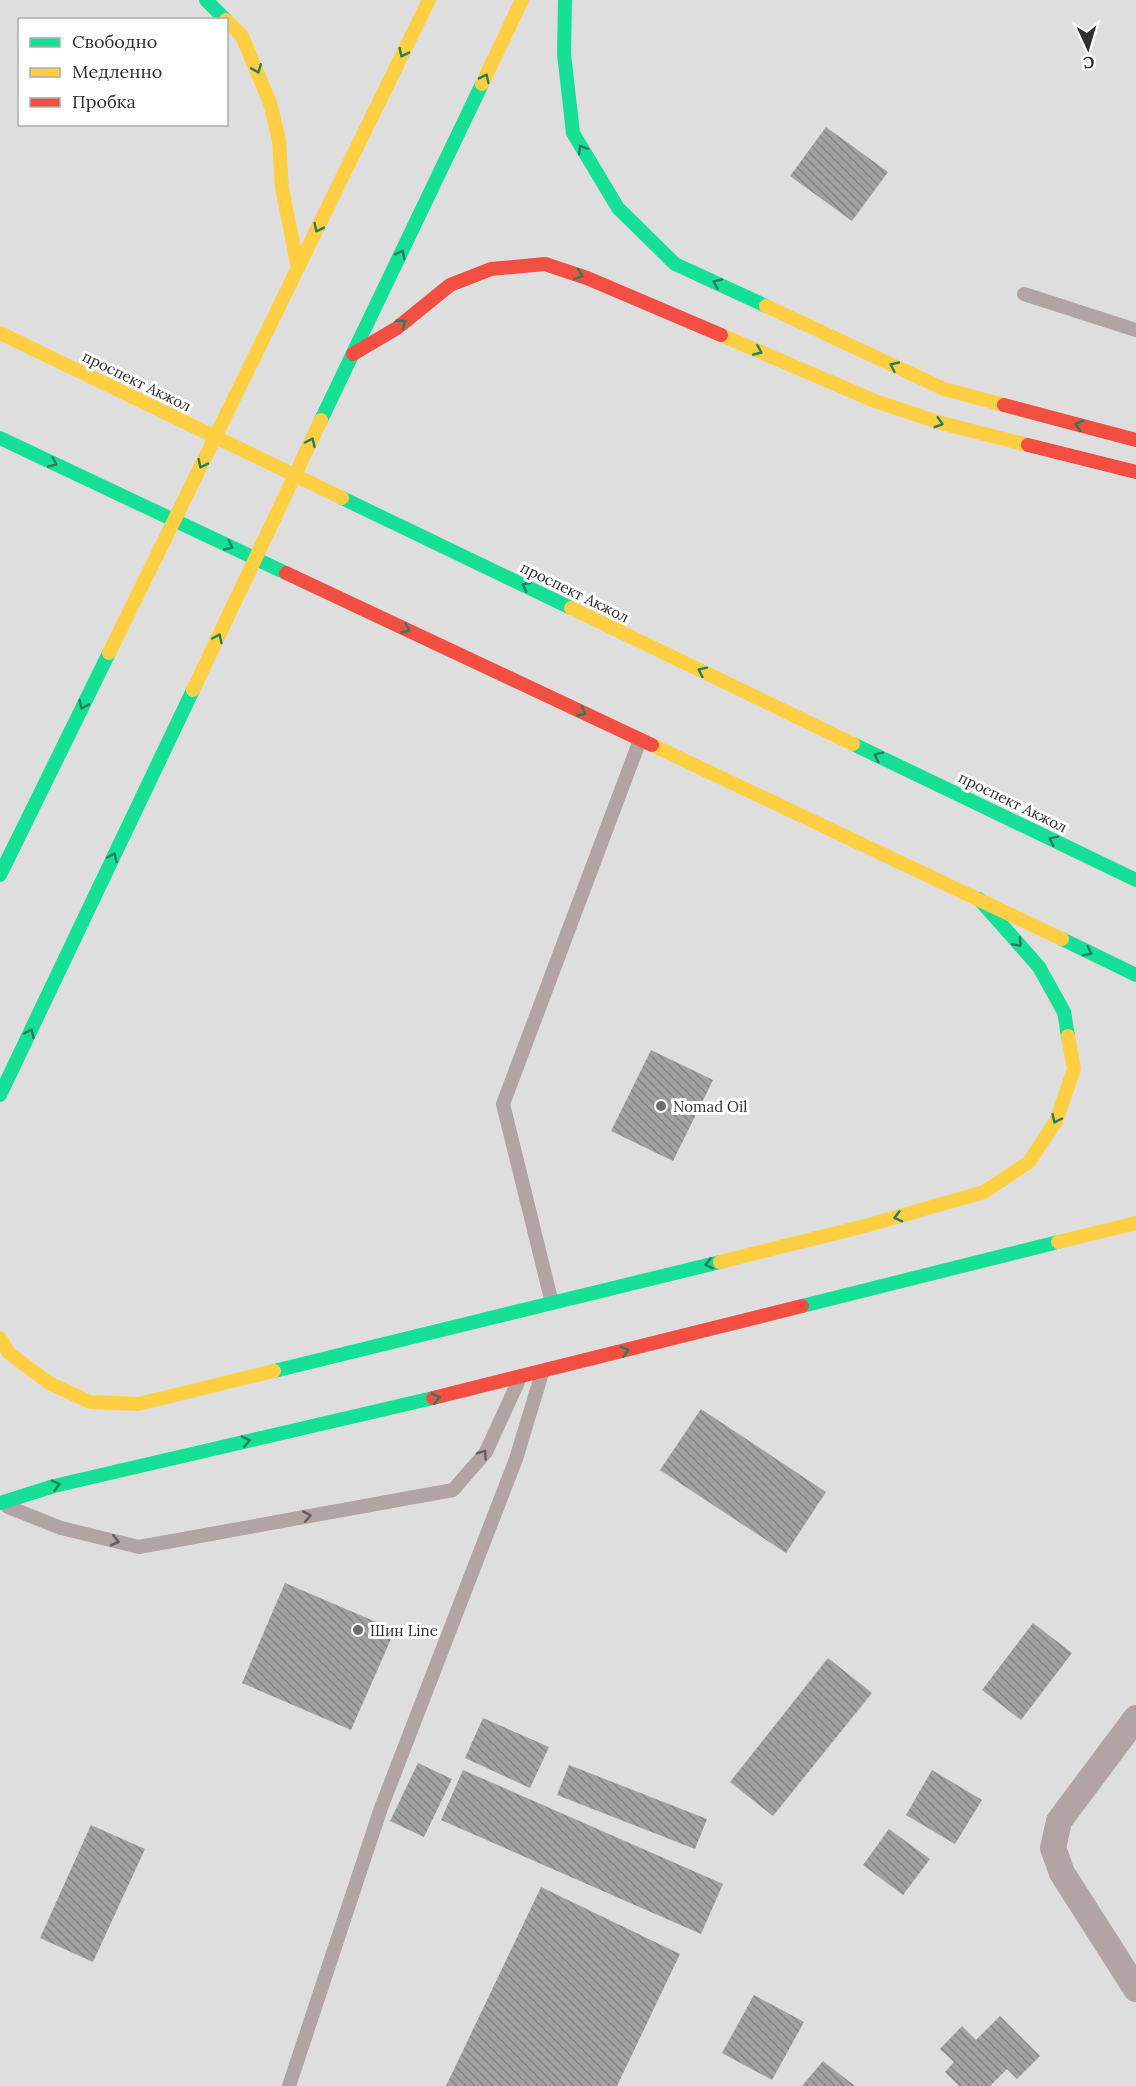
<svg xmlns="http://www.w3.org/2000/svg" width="1136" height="2086" viewBox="0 0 1136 2086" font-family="Lora,serif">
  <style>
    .building { fill: url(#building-back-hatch) }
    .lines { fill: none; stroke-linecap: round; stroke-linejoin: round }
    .lane { stroke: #b2a3a4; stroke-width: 14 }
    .street { stroke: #b2a3a4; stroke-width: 26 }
    .fast { stroke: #16e098; stroke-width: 14 }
    .slow { stroke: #ffcf43; stroke-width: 14 }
    .jam { stroke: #f24e42; stroke-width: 14 }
    .slow-bridge { stroke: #ffcf43; stroke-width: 14 }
    .oneway { stroke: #247f5f }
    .oneway2 { stroke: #635d5e }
    .poi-dot { fill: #6c6c6d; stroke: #fff; stroke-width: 2 }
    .labels { text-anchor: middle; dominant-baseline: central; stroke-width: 6; stroke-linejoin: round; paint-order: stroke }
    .street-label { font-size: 15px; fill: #2f2f30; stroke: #fff }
    .poi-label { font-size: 15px; fill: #2f2f30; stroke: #fff; text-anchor: start }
  </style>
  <defs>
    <pattern id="building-back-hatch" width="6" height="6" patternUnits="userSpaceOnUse" patternTransform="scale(1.5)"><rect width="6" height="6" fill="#a2a2a2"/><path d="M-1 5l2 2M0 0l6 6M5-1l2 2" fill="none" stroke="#848484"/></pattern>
  </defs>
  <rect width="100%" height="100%" fill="#dededf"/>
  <path class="building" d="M826 127 888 172 852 221 790 176Z
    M651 1050 713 1080 673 1161 611 1131Z
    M701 1409 826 1492 786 1553 660 1470Z
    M285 1583 395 1630 351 1730 242 1683Z
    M1033 1623 1072 1653 1021 1720 982 1690Z
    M828 1658 872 1693 773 1816 730 1782Z
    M483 1718 549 1747 530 1788 465 1758Z
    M418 1763 452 1779 424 1837 390 1821Z
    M569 1765 707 1819 695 1849 557 1795Z
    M463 1770 723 1884 701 1934 441 1820Z
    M932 1770 982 1800 955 1844 906 1815Z
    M91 1825 145 1849 93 1962 40 1938Z
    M889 1829 930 1859 903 1895 863 1865Z
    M541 1887 680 1954 617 2086H446Z
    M754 1995 804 2022 772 2080 722 2053Z
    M1000 2016 1040 2056 1017 2079 1007 2069 990 2086H959L945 2072 954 2062 940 2049 962 2026 976 2040Z
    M823 2061 855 2086H802Z"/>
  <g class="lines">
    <path class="lane" d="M1024 294 1136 330
      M552 1303 503 1104 640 740
      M8 1507 61 1528 139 1547 453 1490 486 1452 518 1382
      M289 2086 381 1808 516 1459 542 1373"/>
    <path class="street" d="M1136 1718 1059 1821 1053 1848 1062 1873 1136 1989"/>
    <path class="fast" d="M206 0 226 20
      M565 0 564 54 573 133 618 208 675 264 766 306
      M321 420 482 84
      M0 438 286 573
      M342 498 571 608
      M853 744 1136 880
      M0 875 109 653
      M979 899 1039 967 1064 1012 1068 1036
      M1062 939 1136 975
      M0 1095 193 690
      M802 1306 1058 1242
      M274 1371 720 1262
      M0 1503 54 1486 433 1398"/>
    <path class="slow" d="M226 20 242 36 270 103 279 140 282 188 298 268
      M482 84 522 0
      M766 306 944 389 1004 405
      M0 333 342 498
      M721 335 875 401 941 423 1028 445
      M246 374 429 0
      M571 608 853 744
      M652 745 1062 939
      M1058 1242 1136 1223
      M720 1262 865 1226 984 1192 1029 1162 1056 1121 1074 1069 1068 1036
      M0 1338 9 1353 49 1383 90 1402 138 1404 274 1371"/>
    <path class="jam" d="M353 354 397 328 450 285 491 269 545 264 587 278 721 335
      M1004 405 1136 440
      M1028 445 1136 472
      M286 573 652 745
      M433 1398 802 1306"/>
    <path class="slow-bridge" d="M109 653 246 374
      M193 690 321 420"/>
  </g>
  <defs><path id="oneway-chevron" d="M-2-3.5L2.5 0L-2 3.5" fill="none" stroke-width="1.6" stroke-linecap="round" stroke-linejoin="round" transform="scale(1.5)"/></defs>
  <g class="oneway">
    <use href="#oneway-chevron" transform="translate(403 53) rotate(116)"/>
    <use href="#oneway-chevron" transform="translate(257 69) rotate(68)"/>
    <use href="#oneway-chevron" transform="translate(485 78) rotate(-64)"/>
    <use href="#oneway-chevron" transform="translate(582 149) rotate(-122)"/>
    <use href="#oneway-chevron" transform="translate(318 228) rotate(116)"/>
    <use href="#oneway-chevron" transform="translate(401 254) rotate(-64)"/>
    <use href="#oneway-chevron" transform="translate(579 275) rotate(19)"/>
    <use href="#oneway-chevron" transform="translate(717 283) rotate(-155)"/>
    <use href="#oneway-chevron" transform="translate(402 323) rotate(-38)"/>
    <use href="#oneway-chevron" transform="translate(758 351) rotate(23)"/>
    <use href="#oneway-chevron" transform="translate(894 366) rotate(-155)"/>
    <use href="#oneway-chevron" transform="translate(939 423) rotate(17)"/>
    <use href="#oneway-chevron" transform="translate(1079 425) rotate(-165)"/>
    <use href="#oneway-chevron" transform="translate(311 442) rotate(-65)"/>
    <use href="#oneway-chevron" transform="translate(53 463) rotate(25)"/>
    <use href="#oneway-chevron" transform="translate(202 464) rotate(116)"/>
    <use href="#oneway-chevron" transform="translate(229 546) rotate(25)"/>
    <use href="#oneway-chevron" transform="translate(526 586) rotate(-154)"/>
    <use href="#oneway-chevron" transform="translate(406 629) rotate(25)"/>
    <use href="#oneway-chevron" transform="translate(218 638) rotate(-65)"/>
    <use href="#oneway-chevron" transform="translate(702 671) rotate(-154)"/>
    <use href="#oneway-chevron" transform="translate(83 705) rotate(116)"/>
    <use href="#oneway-chevron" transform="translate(582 712) rotate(25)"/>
    <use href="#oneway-chevron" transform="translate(878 756) rotate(-154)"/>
    <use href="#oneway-chevron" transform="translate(1053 840) rotate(-154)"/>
    <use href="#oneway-chevron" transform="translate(113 857) rotate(-65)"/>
    <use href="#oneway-chevron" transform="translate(1018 943) rotate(48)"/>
    <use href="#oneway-chevron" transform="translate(1088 952) rotate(26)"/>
    <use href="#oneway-chevron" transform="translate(30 1033) rotate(-65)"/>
    <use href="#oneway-chevron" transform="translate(1056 1119) rotate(115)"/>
    <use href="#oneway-chevron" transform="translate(898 1217) rotate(165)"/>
    <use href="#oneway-chevron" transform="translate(709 1264) rotate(166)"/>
    <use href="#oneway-chevron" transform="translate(625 1351) rotate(-14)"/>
    <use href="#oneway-chevron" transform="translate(436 1398) rotate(-13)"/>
    <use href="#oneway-chevron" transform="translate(246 1441) rotate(-13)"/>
    <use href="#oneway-chevron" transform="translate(56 1485) rotate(-15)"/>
  </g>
  <g class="oneway2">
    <use href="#oneway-chevron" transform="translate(483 1454) rotate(-55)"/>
    <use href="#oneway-chevron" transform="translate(307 1516) rotate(-10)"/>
    <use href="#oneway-chevron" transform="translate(115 1541) rotate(13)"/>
  </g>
  <g class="poi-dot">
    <circle cx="661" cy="1106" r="6"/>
    <circle cx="358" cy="1630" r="6"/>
  </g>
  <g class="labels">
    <g class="street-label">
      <text transform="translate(137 381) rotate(26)">проспект Акжол</text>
      <text transform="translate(575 592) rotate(26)">проспект Акжол</text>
      <text transform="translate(1013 802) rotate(26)">проспект Акжол</text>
    </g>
    <g class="poi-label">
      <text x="673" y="1106">Nomad Oil</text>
      <text x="370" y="1630">Шин Line</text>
    </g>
  </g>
  <rect x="18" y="18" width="210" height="108" fill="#ffffff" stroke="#acacac" stroke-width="1.5"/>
  <rect x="30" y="38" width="30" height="9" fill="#16e098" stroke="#acacac" stroke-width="1.5"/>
  <text x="72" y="48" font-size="18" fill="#2f2f30">Свободно</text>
  <rect x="30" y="68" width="30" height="9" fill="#ffcf43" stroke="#acacac" stroke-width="1.5"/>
  <text x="72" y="78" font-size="18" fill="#2f2f30">Медленно</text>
  <rect x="30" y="98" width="30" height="9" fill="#f24e42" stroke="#acacac" stroke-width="1.5"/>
  <text x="72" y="108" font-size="18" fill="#2f2f30">Пробка</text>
  <g transform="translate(1088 48) rotate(176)" stroke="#ffffff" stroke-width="4.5" paint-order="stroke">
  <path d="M0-4.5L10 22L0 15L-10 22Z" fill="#2f2f30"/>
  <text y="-9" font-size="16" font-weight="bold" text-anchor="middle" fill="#2f2f30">С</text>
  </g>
</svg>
